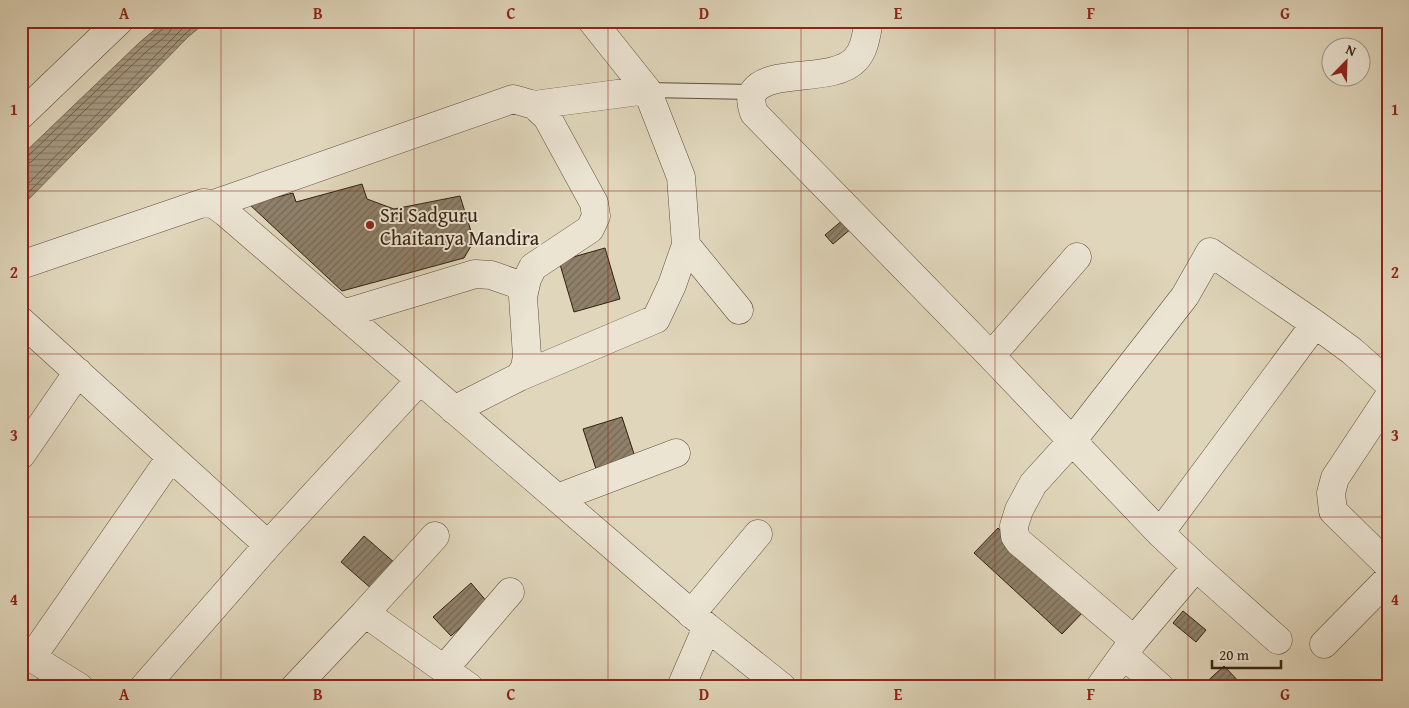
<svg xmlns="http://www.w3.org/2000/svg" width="1409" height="708" viewBox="0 0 1409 708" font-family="'Gentium Book Plus',serif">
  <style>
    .water { fill: url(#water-rules); stroke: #796954 }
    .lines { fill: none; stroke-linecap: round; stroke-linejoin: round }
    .shore { stroke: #6e5e48; stroke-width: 1 }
    .building { fill: url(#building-hatch); stroke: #352210 }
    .service-casing { stroke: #604f3b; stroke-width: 16 }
    .minor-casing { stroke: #604f3b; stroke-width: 29 }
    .service { stroke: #ebe4d3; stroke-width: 14 }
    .minor { stroke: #ebe4d3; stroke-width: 28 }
    .grid { fill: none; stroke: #8f2418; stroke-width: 1; stroke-opacity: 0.55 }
    .poi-dot { fill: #8f2418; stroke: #ebe4d3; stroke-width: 2 }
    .labels { text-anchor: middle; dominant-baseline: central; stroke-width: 4; stroke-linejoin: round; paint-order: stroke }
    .poi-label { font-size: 20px; fill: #352210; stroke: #ebe4d3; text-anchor: start }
    .neatline { fill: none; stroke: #8f2418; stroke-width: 2 }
    .grid-label { font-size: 16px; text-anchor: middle; font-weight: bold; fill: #8f2418 }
  </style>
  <defs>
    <pattern id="water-rules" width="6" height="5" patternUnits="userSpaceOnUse" patternTransform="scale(1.25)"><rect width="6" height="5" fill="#a69981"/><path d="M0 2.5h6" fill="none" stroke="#887c68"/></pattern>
    <pattern id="building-hatch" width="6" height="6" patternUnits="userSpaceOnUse" patternTransform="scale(1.25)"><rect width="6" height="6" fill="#8e8069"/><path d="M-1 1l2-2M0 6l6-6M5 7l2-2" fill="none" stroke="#756855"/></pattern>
  </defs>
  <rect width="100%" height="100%" fill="#e0d6bb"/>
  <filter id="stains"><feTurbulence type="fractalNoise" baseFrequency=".004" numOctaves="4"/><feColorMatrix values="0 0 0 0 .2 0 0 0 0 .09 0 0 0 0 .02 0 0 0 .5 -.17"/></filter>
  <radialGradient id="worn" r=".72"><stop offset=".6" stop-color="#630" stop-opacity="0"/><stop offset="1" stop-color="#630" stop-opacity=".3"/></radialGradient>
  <path class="water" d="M165 21H207L188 37 21 207V156L140 42Z"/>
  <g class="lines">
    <path class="shore" d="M21 159 27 157 144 45 165 27 167 21
      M21 165 31 162C69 126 107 88 146 52 155 43 173 35 174 21
      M21 191 190 21
      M21 200 185 34 200 21"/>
  </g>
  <path class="building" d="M362 184 367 199 394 209 460 196 474 241 464 258 342 291 249 204 293 193 296 202Z
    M844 219 852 228 833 244 825 235Z
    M605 248 620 299 574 312 559 261Z
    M622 417 636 460 597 472 583 429Z
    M998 528 1086 609 1062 634 974 553Z
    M364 536 396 564 373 590 341 562Z
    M471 583 488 603 451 636 433 617Z
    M1183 611 1206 630 1196 642 1173 623Z
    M1224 666 1244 687H1201Z
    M41 673 63 687H34Z"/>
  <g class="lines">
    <defs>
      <path id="service" d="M647 90 753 92"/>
      <path id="minor" d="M869 21C866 35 865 50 855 60 833 83 771 68 754 91 749 98 752 106 754 113L991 356 1160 533 1196 567 1134 640 1100 687
        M534 105 647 90 592 21
        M21 115 119 21
        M214 204 226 213 707 627 782 687
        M686 245 739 310
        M21 265 203 203 214 204 513 99 534 105 547 117 594 203 596 216 590 229 533 267 527 279 523 297 527 356 525 368 519 377 454 410
        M343 314 475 274 491 275 525 287
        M21 321 268 545
        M991 356 1077 257
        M519 377 656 319 672 285 686 245 681 177 647 90
        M1388 398 1335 478 1331 493 1333 511 1388 565
        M21 455 78 372
        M557 498 676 453
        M1160 533 1315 324 1352 351 1388 383
        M1196 567 1278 640
        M365 613 435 536
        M691 614 758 534
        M1134 640 1019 542 1015 536 1014 526 1019 510 1033 484 1072 441 1185 296 1210 252 1315 324
        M1324 644 1388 579
        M21 651 79 687
        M1124 655 1160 687
        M32 657 171 457
        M444 669 510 592
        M144 687 268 545 420 380
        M295 687 365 613 469 687
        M681 687 707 627"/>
    </defs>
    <use href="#service" class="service-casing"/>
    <use href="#minor" class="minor-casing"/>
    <use href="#service" class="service"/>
    <use href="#minor" class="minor"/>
  </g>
  <path class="grid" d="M221 21V687M414 21V687M608 21V687M801 21V687M995 21V687M1188 21V687M21 191H1388M21 354H1388M21 517H1388"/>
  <circle class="poi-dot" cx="370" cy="225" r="5"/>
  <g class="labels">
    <g class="poi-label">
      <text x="380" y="214">Sri Sadguru<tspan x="380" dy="23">Chaitanya Mandira</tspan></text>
    </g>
  </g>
  <rect width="1409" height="708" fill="none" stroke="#e0d6bb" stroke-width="55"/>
  <g transform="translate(1346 62) rotate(23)"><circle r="24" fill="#ebe4d3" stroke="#a29685"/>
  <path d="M0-4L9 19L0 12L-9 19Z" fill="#8f2418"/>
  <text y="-8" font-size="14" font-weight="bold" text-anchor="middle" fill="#352210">N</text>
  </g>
  <path d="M1212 660v8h69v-8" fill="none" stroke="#352210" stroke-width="2.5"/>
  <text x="1219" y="660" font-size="15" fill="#352210" stroke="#ebe4d3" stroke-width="4" paint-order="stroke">20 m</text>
  <rect x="28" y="28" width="1354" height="652" class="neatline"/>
  <g class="grid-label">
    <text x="124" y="19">A</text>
    <text x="318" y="19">B</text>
    <text x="511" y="19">C</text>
    <text x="704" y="19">D</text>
    <text x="898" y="19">E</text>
    <text x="1091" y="19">F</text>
    <text x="1285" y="19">G</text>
    <text x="14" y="115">1</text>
    <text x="1395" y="115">1</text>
    <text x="14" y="278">2</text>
    <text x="1395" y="278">2</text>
    <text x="14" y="441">3</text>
    <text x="1395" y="441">3</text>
    <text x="14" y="605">4</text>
    <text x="1395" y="605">4</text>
    <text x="124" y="700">A</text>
    <text x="318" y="700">B</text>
    <text x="511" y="700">C</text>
    <text x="704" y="700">D</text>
    <text x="898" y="700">E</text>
    <text x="1091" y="700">F</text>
    <text x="1285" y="700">G</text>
  </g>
  <rect width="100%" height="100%" filter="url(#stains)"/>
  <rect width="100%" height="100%" fill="url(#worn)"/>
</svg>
